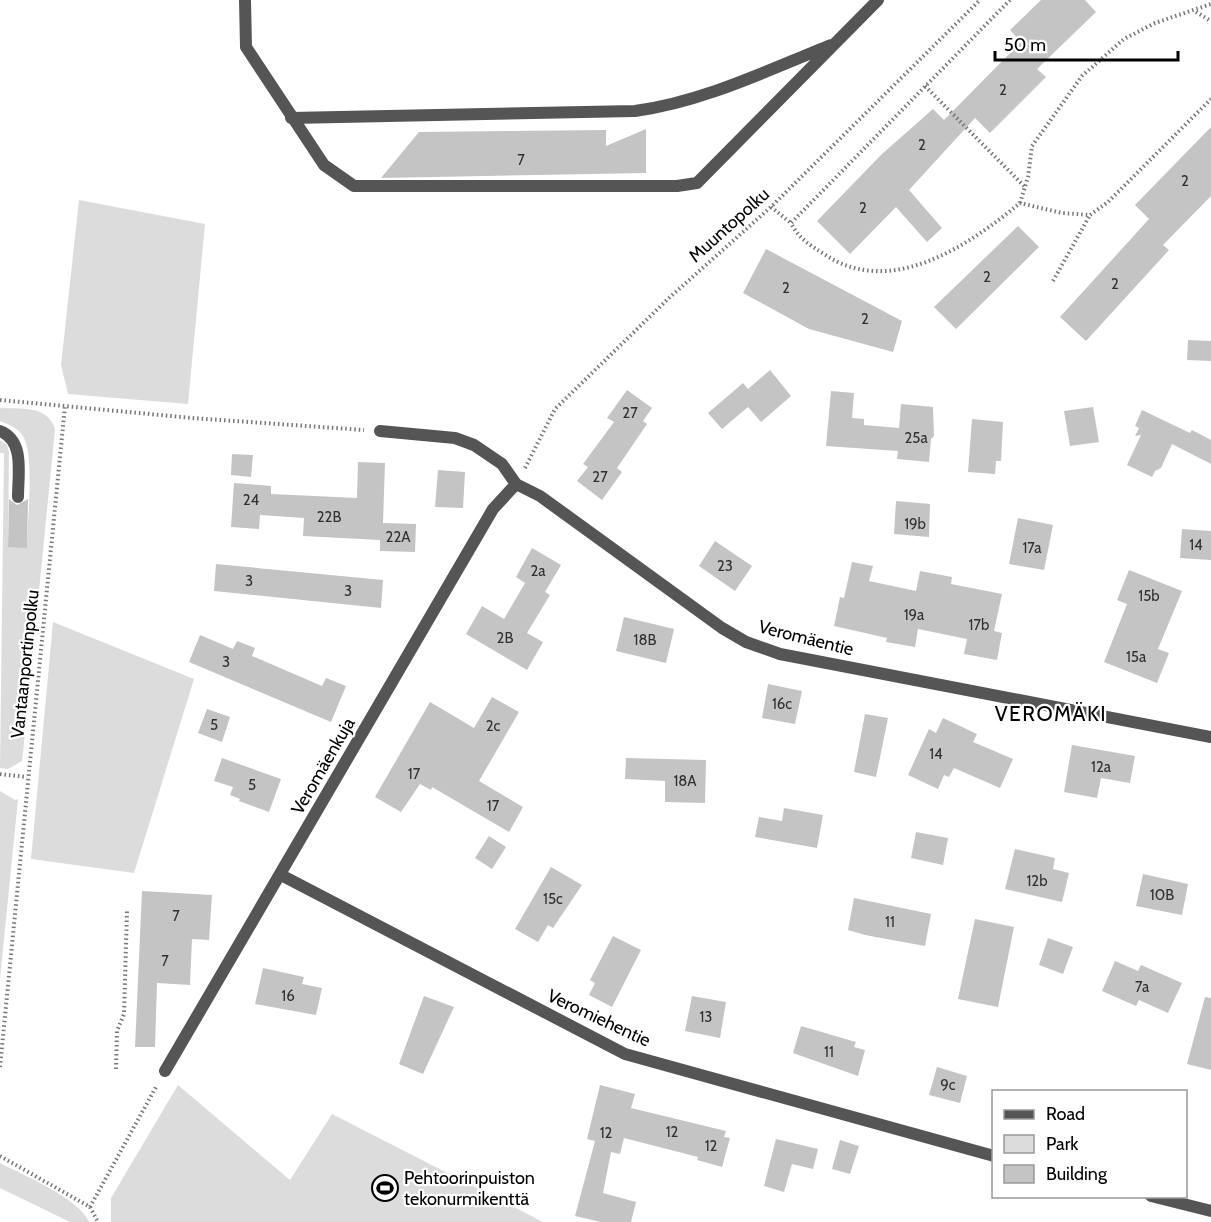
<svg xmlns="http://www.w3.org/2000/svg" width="1211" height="1222" viewBox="0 0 1211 1222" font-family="Cabin,sans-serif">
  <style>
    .green { fill: #dcdcdc }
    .building { fill: #c4c4c4 }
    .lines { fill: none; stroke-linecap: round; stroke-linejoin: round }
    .path { stroke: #777; stroke-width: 4; stroke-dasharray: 1.5 3; stroke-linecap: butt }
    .lane { stroke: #555; stroke-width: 12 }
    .street { stroke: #555; stroke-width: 12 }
    .labels { text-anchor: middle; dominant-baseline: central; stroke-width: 4.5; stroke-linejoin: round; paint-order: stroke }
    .number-label { font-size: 15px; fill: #313131 }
    .street-label { font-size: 18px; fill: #000; stroke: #fff }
    .poi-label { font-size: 18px; fill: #000; stroke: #fff; text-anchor: start }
    .quarter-label { font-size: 21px; letter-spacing: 1.5px; fill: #000; stroke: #fff }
  </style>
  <rect width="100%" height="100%" fill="#fff"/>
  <path class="green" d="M79 200 205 224 188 404 68 394 61 365Z
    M0 408C21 409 48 405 55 429L23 753 22 761 8 769 0 768 4 453H0V440L7 445 9 452 8 547H27C27 523 35 455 23 436 18 428 8 424 0 421Z
    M53 622 194 679 134 873 31 859Z
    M0 791 15 800 18 799 0 979Z
    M178 1085 290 1180 332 1114 543 1222H111V1198Z
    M0 1163C23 1175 79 1198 89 1222H70L0 1188Z"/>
  <path class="building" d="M1041 0H1085L1096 12 1037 69 1046 77 990 133 975 118 909 190 942 228 927 242 896 207 850 254 817 221 882 154 933 109 944 120 1021 42 1010 30Z
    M1211 127V196L1163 245 1169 250 1086 341 1060 317 1149 219 1135 205Z
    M646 129V173L381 178 419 132 606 130V146Z
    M1018 226 1039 247 956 329 934 307Z
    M766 249 902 321 893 352 809 329 743 293Z
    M1188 340 1211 341V361L1187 360Z
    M770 370 791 396 761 422 748 407 722 429 708 413 743 383 748 389Z
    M627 390 652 408 643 421 647 424 617 468 622 472 602 500 577 481 588 467 583 464 614 422 607 418Z
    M831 391 854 393 852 418 864 419V425L899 428 901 404 933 407 934 436 931 439 929 462 897 459 898 451 826 446Z
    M1093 407 1099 442 1070 446 1064 411Z
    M1142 410 1190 433 1192 430 1211 440V464L1172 444 1161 468 1155 471 1152 477 1127 465 1141 435 1135 436 1139 428 1135 426Z
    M972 419 1003 422 1001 461H996L995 474 968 472Z
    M232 454 253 455 251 477 231 475Z
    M358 462 385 463 383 523 416 524 415 552 380 551V540L303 536 304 518 260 515 259 529 231 527 234 483 271 486V494L357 498Z
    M438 470 465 472 463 508 435 507Z
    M9 499 17 505 28 499 27 548 8 547Z
    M896 501 930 504 929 537 894 534Z
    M1018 518 1053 525 1044 570 1009 564Z
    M1182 529 1211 531V560L1180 558Z
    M715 541 752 566 735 591 699 566Z
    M532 548 561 565 545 592 550 595 527 633 543 642 527 670 466 634 482 606 504 619 525 583 516 577Z
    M852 562 873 566 869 581 916 591 920 571 952 577 951 584 1002 594 994 631 1002 633 997 660 964 654 967 639 918 629 915 647 886 642 887 638 834 626 840 597 844 598Z
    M216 564 383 580 381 608 214 591Z
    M1129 570 1182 591 1158 649 1169 653 1157 683 1104 662 1127 604 1117 600Z
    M624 617 674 629 666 663 616 651Z
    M200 635 233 649 237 641 255 648 252 656 322 686 326 678 346 686 331 722 189 662Z
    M768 684 802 691 795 724 762 718Z
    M492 697 519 712 479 781 523 807 509 832 432 787 431 790 420 784 401 812 375 797 430 702 474 728Z
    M207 709 230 717 222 742 198 733Z
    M865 714 888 718 876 777 854 772Z
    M943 718 977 734 973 742 1013 759 1000 788 954 768 949 777 944 775 938 789 908 775 929 729 936 733Z
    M1072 745 1135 756 1130 783 1101 778 1097 798 1064 792Z
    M222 758 281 779 269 812 239 801 240 799 230 795 233 787 214 781Z
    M626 758 706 760 705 803 665 802V781L625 779Z
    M784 808 823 815 817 848 755 837 759 817 782 821Z
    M916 832 948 838 943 865 911 858Z
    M489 836 506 847 492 869 475 858Z
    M1015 849 1055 858 1053 869 1069 873 1062 902 1005 889Z
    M551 867 582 885 553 928 548 925 538 942 515 929Z
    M1143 874 1188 884 1182 915 1136 906Z
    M142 891 212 895 209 940 192 939 190 985 157 983 155 1047H135Z
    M854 898 931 914 925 946 865 935 848 930Z
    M975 919 1014 927 998 1007 958 999Z
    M613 936 641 950 612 1007 589 995 595 983 590 980Z
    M1048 938 1073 947 1063 974 1039 965Z
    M1115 961 1138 971 1141 965 1182 983 1168 1013 1139 1000 1136 1006 1102 991Z
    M263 968 304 977 302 984 322 988 316 1015 255 1004Z
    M424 996 454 1007 423 1074 399 1064Z
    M692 996 726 1002 720 1038 685 1031Z
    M1205 997 1211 998V1070L1187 1064Z
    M801 1026 856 1042 854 1047 865 1050 858 1076 793 1053Z
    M937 1067 967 1076 960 1103 929 1095Z
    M600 1085 635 1094 631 1108 726 1131 724 1137 730 1138 722 1167 697 1160 698 1157 624 1138 620 1154 611 1152 603 1193 636 1202 631 1222H601L575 1216 595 1141 587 1139Z
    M776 1139 818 1149 813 1169 792 1164 784 1192 764 1186Z
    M840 1140 859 1146 850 1174 832 1169Z"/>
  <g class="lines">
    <path class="path" d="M1010 0 791 223C799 239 810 245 824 254 890 299 968 246 1020 203L1062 213 1090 215 1108 202 1211 99
      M1196 12 1211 21
      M925 86 1025 187
      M1020 203 1028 177 1032 146 1082 76 1124 39 1155 23 1211 4
      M771 207 791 223
      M1053 281 1090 215
      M0 400 192 418 364 430
      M525 468 555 409 670 297 771 207 980 0
      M0 774 27 777
      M0 1067 65 406
      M116 1069 117 1031 124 1014 127 911
      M0 1156 90 1207 98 1222
      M90 1207 156 1087"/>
    <path class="lane" d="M245 0 246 47 324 165 354 186H677L697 183 878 0
      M291 118 635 111C703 102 768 70 831 45
      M0 431C25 441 18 473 18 497"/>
    <path class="street" d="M380 431 455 438 474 445 502 464 516 484 540 496 722 628 746 642 780 654 1211 737
      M281 875 625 1054 994 1156
      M165 1071 493 509 516 484
      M1151 1196 1211 1211"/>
  </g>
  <defs>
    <symbol id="stadium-ring" viewBox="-11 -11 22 22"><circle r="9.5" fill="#fff" stroke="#000" stroke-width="1.5"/><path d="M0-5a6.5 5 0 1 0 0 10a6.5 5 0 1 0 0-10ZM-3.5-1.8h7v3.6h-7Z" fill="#000"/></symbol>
  </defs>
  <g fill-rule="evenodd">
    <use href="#stadium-ring" x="370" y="1173" width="30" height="30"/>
  </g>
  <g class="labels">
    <g class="number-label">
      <text x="1003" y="90">2</text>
      <text x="922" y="145">2</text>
      <text x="521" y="160">7</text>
      <text x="1185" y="181">2</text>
      <text x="863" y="208">2</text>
      <text x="987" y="277">2</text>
      <text x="1115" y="284">2</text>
      <text x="786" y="288">2</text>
      <text x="865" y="319">2</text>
      <text x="630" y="413">27</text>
      <text x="916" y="438">25a</text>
      <text x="600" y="477">27</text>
      <text x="251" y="500">24</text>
      <text x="329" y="517">22B</text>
      <text x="915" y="524">19b</text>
      <text x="398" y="537">22A</text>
      <text x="1196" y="545">14</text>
      <text x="1032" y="548">17a</text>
      <text x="725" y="566">23</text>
      <text x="538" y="571">2a</text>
      <text x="249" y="581">3</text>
      <text x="348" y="591">3</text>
      <text x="1149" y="596">15b</text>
      <text x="914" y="615">19a</text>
      <text x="979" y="625">17b</text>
      <text x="505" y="638">2B</text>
      <text x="645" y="640">18B</text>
      <text x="1136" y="657">15a</text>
      <text x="226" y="662">3</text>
      <text x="782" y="704">16c</text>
      <text x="214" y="725">5</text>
      <text x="493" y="726">2c</text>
      <text x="936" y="754">14</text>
      <text x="1101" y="767">12a</text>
      <text x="414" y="774">17</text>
      <text x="685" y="781">18A</text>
      <text x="252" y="785">5</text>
      <text x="493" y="806">17</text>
      <text x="1037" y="881">12b</text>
      <text x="1162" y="895">10B</text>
      <text x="553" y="899">15c</text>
      <text x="176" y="916">7</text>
      <text x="890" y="922">11</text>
      <text x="165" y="961">7</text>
      <text x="1142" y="987">7a</text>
      <text x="288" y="996">16</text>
      <text x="706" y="1017">13</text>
      <text x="829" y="1052">11</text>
      <text x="948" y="1085">9c</text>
      <text x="672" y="1132">12</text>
      <text x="606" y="1133">12</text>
      <text x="711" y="1146">12</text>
    </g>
    <g class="street-label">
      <text transform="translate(729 225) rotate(-42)">Muuntopolku</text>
      <text transform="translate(806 638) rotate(14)">Veromäentie</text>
      <text transform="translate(25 664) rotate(-84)">Vantaanportinpolku</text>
      <text transform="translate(323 766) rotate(-60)">Veromäenkuja</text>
      <text transform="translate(599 1018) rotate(25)">Veromiehentie</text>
    </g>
    <g class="poi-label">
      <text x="404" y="1178">Pehtoorinpuiston<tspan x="404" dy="21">tekonurmikenttä</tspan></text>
    </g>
    <g class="quarter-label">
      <text x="1051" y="713">VEROMÄKI</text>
    </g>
  </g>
  <rect x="992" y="1090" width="195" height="108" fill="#ffffff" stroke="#999999" stroke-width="1.5"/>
  <rect x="1004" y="1110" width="30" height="9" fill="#555555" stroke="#999999" stroke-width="1.5"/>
  <text x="1046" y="1120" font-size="18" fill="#000000">Road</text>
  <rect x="1004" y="1135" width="30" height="18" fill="#dcdcdc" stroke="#999999" stroke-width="1.5"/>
  <text x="1046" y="1150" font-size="18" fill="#000000">Park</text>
  <rect x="1004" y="1165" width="30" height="18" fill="#c4c4c4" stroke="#999999" stroke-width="1.5"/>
  <text x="1046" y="1180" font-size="18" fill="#000000">Building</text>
  <path d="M995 51v9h183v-9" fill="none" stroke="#000000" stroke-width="3"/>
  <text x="1004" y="51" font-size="18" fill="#000000" stroke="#ffffff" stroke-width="4.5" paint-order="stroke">50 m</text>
</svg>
